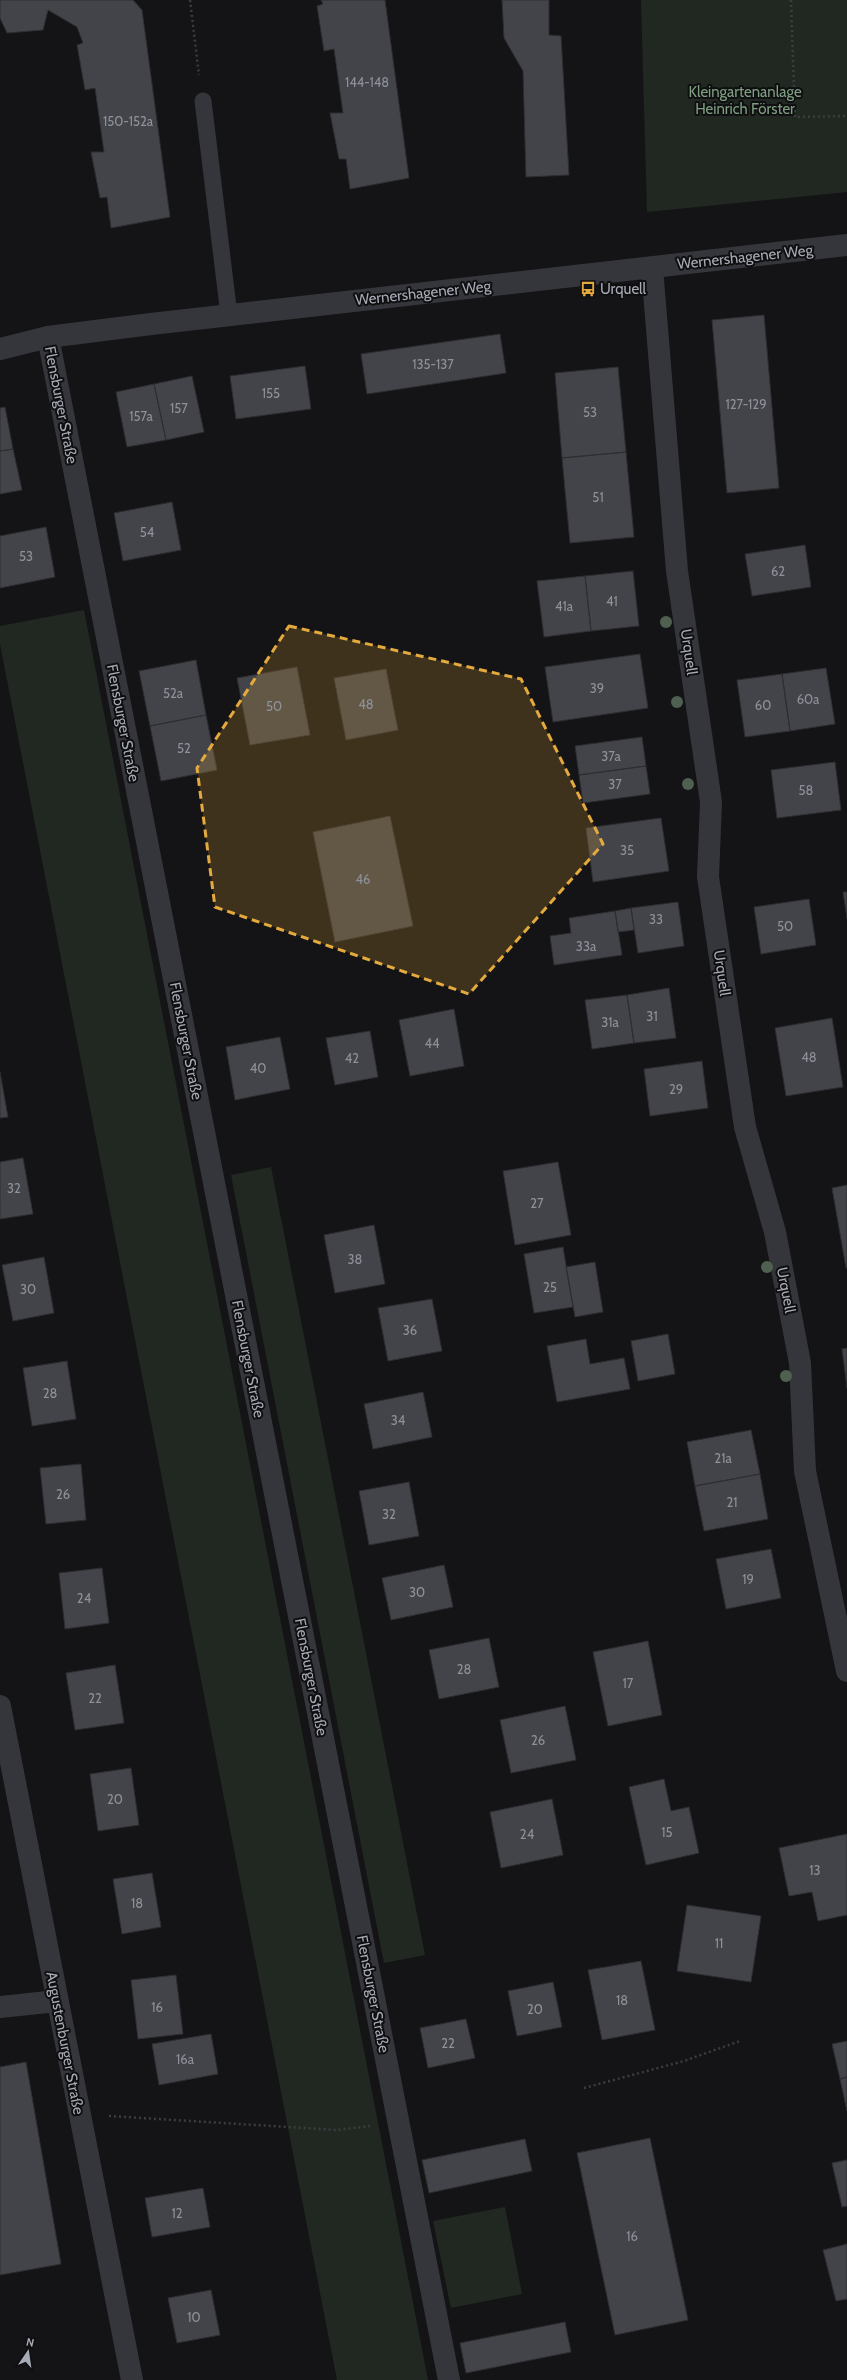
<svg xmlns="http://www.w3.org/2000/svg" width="847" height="2380" viewBox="0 0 847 2380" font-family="Cabin,sans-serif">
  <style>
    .green { fill: #212821 }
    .building { fill: #434449; stroke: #2e2e32 }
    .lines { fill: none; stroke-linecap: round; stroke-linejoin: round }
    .path { stroke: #3c3d41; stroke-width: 2.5; stroke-dasharray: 2 3; stroke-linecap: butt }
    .lane { stroke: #35363b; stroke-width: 17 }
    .street { stroke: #35363b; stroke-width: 22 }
    .tree { fill: #4f6051 }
    .marked { fill: #e5aa3d; fill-opacity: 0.2; stroke: #e5aa3d; stroke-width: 3; stroke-dasharray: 8 5; stroke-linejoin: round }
    .labels { text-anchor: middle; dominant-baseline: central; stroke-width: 4; stroke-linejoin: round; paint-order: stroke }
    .number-label { font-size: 13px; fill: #8e919a }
    .park-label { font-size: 15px; fill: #7f9f81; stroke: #0f0f11 }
    .street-label { font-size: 15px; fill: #a7abb5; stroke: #0f0f11 }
    .poi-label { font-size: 15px; fill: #a7abb5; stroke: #0f0f11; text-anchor: start }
  </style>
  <rect width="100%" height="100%" fill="#141416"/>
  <path class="green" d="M641 0H847V192L647 212Z
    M84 610 428 2380H337L0 644V626Z
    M271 1167 425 1955 384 1963 231 1175Z
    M505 2207 522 2294 451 2308 433 2221Z"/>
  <path class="building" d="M0 0H133L142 10 170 217 111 228 107 197 100 198 91 152H104L95 88 85 90 77 45 83 43 77 27 48 10 43 30 7 33 0 18Z
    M321 0H385L409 178 350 189 346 159H339L330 113H343L334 49 324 51 317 6 323 4Z
    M502 0H549V35L561 36 569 175 526 177 523 71 504 38Z
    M764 315 779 488 727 493 712 320Z
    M500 334 506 373 367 394 361 354Z
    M305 366 311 409 236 419 230 376Z
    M618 367 626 452 562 458 555 373Z
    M192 376 204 432 166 440 154 384Z
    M154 384 166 440 127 447 116 392Z
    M5 407 13 449 0 451V408Z
    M13 449 22 490 0 494V451Z
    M626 452 634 537 570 543 562 458Z
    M172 502 181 550 123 561 114 513Z
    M46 527 55 577 0 588V536Z
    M805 545 811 587 752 596 745 554Z
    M633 571 639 626 591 631 585 576Z
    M585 576 591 631 544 637 537 581Z
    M640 654 648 708 553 722 545 667Z
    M196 660 206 715 150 726 139 671Z
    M297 667 310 735 250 745 237 678Z
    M826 668 835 724 790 731 782 674Z
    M386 669 398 730 346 740 334 678Z
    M782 674 790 731 745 737 737 680Z
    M206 715 217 770 161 781 150 726Z
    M642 737 646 766 579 775 575 746Z
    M835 762 841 810 777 818 771 770Z
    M646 766 650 794 583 803 579 775Z
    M390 816 413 926 335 942 313 832Z
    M661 818 669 871 593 882 586 828Z
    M843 892H847V918Z
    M809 899 816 945 761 954 754 907Z
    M678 902 684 946 638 953 631 908Z
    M631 908 634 930 618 932 615 911Z
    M615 911 622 955 554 965 550 936 571 933 569 918Z
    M669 988 676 1038 634 1043 627 995Z
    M627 995 634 1043 592 1049 585 1000Z
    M454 1009 464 1066 410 1076 399 1020Z
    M832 1018 843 1087 786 1096 775 1028Z
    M370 1031 378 1077 335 1085 326 1038Z
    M280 1037 290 1089 235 1100 226 1047Z
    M702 1061 708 1108 650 1116 644 1069Z
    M0 1072 8 1117 0 1118Z
    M23 1158 33 1214 0 1219V1162Z
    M558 1162 571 1235 515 1245 503 1171Z
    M847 1185V1268H846L832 1188Z
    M374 1225 385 1284 335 1293 324 1235Z
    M563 1247 573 1307 534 1313 524 1254Z
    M44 1257 54 1313 13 1321 2 1265Z
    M595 1262 603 1312 575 1317 566 1267Z
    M432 1299 442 1351 388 1361 378 1308Z
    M668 1334 675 1374 638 1381 631 1341Z
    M586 1339 590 1364 624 1358 630 1389 557 1402 547 1346Z
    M847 1348V1388L842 1349Z
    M67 1361 76 1419 32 1426 23 1368Z
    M423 1392 432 1437 373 1449 364 1404Z
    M751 1430 760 1474 695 1486 687 1442Z
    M81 1464 86 1520 46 1524 40 1468Z
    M760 1474 768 1519 704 1531 695 1486Z
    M409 1482 419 1536 369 1545 359 1491Z
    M771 1549 781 1598 726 1609 716 1559Z
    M444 1565 453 1607 391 1620 382 1578Z
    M102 1568 109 1623 65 1629 59 1573Z
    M489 1638 499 1687 439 1699 429 1650Z
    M648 1641 662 1715 608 1726 593 1652Z
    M115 1665 124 1723 75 1730 66 1673Z
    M565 1706 576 1760 511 1773 500 1720Z
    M131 1768 139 1825 98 1831 90 1774Z
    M664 1779 671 1811 689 1807 699 1853 646 1865 629 1787Z
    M552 1799 563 1855 501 1868 490 1812Z
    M847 1834V1915L818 1921 812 1892 789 1896 779 1848Z
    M152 1873 161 1927 122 1934 113 1879Z
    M687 1905 761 1916 751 1982 677 1971Z
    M641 1961 655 2030 602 2040 588 1970Z
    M176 1975 183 2034 138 2039 131 1980Z
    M553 1982 562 2027 517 2036 508 1991Z
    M466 2019 475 2058 428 2068 420 2028Z
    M211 2034 218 2074 159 2085 152 2044Z
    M847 2041V2077L840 2079 832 2044Z
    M26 2062 61 2264 0 2275V2067Z
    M847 2077V2111L840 2079Z
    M650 2138 688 2320 615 2335 577 2153Z
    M525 2139 532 2171 429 2193 422 2160Z
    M847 2160V2206L842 2207 832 2163Z
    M203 2188 210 2227 152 2237 145 2198Z
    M847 2244V2299L836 2301 823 2250Z
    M211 2290 220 2335 177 2343 168 2298Z
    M565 2322 571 2352 466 2373 460 2343Z"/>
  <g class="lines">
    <path class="path" d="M190 0 199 75
      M791 0 795 117 847 116
      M584 2088 684 2061 740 2041
      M109 2116 337 2130 370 2126"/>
    <path class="lane" d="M203 101 229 315"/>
    <path class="street" d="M652 268 677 571 711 802 708 877 745 1127 775 1232 800 1363 805 1471 847 1671
      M48 337 449 2380
      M0 349 48 337 151 324 847 245
      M0 1706 132 2380
      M0 2007 57 2001"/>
  </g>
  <g class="tree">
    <circle cx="666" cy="622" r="6"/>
    <circle cx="677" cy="702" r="6"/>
    <circle cx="688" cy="784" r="6"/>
    <circle cx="767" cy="1267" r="6"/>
    <circle cx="786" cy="1376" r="6"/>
  </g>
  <path class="marked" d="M289 626 521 679 603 844 469 994 215 907 197 768Z"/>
  <defs>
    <symbol id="bus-bare" viewBox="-9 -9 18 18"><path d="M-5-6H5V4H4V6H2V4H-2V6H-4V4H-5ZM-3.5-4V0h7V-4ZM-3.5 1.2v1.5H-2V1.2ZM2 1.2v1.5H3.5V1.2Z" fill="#e5aa3d" stroke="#0f0f11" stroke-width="2.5" paint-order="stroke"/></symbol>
  </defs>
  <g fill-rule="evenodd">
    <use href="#bus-bare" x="577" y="278" width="22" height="22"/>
  </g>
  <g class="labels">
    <g class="number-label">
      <text x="367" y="82">144-148</text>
      <text x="128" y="121">150-152a</text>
      <text x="433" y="364">135-137</text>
      <text x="271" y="393">155</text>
      <text x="746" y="404">127-129</text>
      <text x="179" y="408">157</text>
      <text x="590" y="412">53</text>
      <text x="141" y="416">157a</text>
      <text x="598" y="497">51</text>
      <text x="147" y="532">54</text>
      <text x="26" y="556">53</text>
      <text x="778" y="571">62</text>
      <text x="612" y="601">41</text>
      <text x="564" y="606">41a</text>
      <text x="597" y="688">39</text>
      <text x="173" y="693">52a</text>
      <text x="808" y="699">60a</text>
      <text x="366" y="704">48</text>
      <text x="763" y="705">60</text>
      <text x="274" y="706">50</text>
      <text x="184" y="748">52</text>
      <text x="611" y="756">37a</text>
      <text x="615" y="784">37</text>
      <text x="806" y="790">58</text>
      <text x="627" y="850">35</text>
      <text x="363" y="879">46</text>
      <text x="656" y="919">33</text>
      <text x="785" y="926">50</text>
      <text x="586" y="946">33a</text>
      <text x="652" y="1016">31</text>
      <text x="610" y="1022">31a</text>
      <text x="432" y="1043">44</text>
      <text x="809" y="1057">48</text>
      <text x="352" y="1058">42</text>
      <text x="258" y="1068">40</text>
      <text x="676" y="1089">29</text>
      <text x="14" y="1188">32</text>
      <text x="537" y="1203">27</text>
      <text x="355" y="1259">38</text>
      <text x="550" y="1287">25</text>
      <text x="28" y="1289">30</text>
      <text x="410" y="1330">36</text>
      <text x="50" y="1393">28</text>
      <text x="398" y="1420">34</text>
      <text x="723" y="1458">21a</text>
      <text x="63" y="1494">26</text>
      <text x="732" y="1502">21</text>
      <text x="389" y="1514">32</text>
      <text x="748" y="1579">19</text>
      <text x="417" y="1592">30</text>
      <text x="84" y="1598">24</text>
      <text x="464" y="1669">28</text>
      <text x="628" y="1683">17</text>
      <text x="95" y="1698">22</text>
      <text x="538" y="1740">26</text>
      <text x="115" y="1799">20</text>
      <text x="667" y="1832">15</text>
      <text x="527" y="1834">24</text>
      <text x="815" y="1870">13</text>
      <text x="137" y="1903">18</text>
      <text x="719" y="1943">11</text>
      <text x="622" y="2000">18</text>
      <text x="157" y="2007">16</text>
      <text x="535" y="2009">20</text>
      <text x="448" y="2043">22</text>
      <text x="185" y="2059">16a</text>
      <text x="177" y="2213">12</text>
      <text x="632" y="2236">16</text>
      <text x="194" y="2317">10</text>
    </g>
    <g class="park-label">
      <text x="745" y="92">Kleingartenanlage<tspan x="745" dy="17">Heinrich Förster</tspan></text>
    </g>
    <g class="street-label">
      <text transform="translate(745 257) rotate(-6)">Wernershagener Weg</text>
      <text transform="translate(423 293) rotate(-6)">Wernershagener Weg</text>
      <text transform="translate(61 405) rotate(79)">Flensburger Straße</text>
      <text transform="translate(689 652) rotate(82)">Urquell</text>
      <text transform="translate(123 723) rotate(79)">Flensburger Straße</text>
      <text transform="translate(722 973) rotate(82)">Urquell</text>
      <text transform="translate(186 1041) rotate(79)">Flensburger Straße</text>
      <text transform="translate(786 1290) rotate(79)">Urquell</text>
      <text transform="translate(248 1359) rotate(79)">Flensburger Straße</text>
      <text transform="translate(311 1677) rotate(79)">Flensburger Straße</text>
      <text transform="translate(373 1994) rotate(79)">Flensburger Straße</text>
      <text transform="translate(65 2043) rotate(79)">Augustenburger Straße</text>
    </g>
    <g class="poi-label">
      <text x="600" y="289">Urquell</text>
    </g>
  </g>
  <g transform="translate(28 2352) rotate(13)" stroke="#0f0f11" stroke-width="3" paint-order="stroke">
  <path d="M0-3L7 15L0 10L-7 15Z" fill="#a7abb5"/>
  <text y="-6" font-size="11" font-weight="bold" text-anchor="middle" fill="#a7abb5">N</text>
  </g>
</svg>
